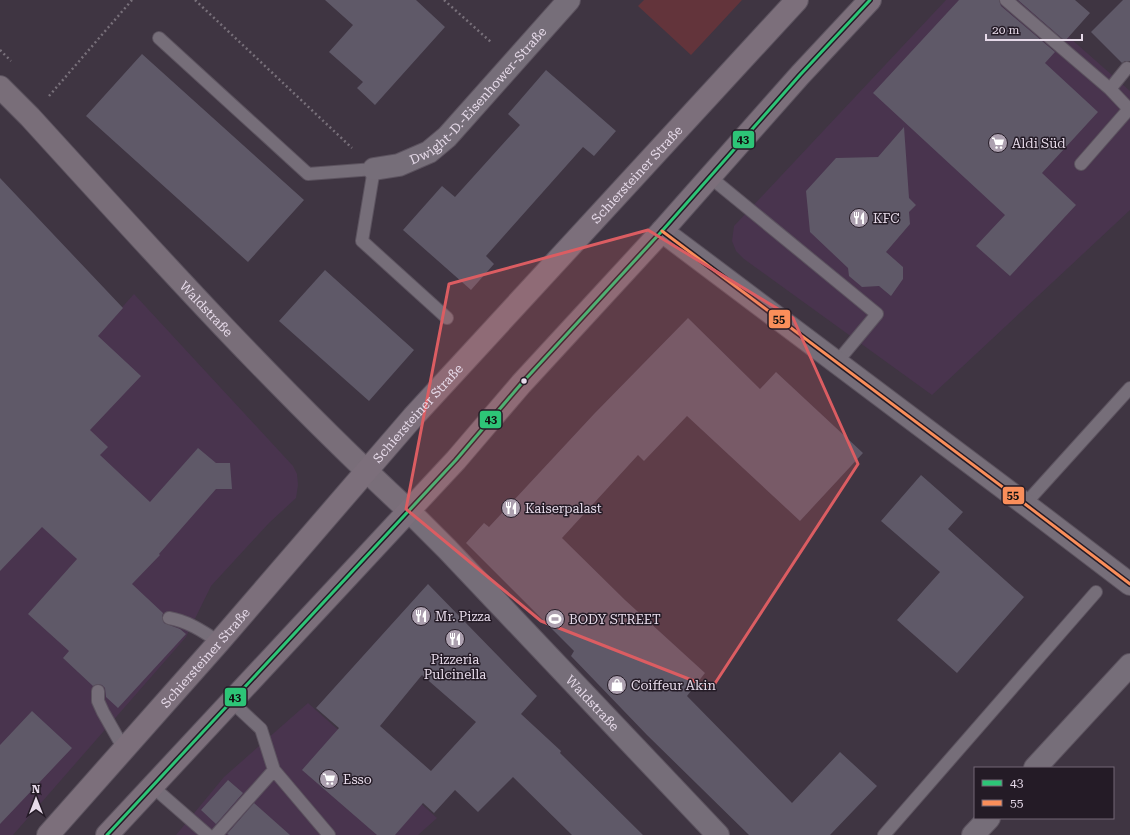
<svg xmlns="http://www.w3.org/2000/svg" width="1130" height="835" viewBox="0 0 1130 835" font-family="'Roboto Serif',serif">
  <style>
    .built { fill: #49344e }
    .green { fill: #63343b }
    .building { fill: #5f5968; fill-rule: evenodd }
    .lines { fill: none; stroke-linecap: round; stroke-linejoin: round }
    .lane-casing { stroke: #5c535f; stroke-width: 14 }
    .street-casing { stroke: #5c535f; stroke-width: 24 }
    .secondary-casing { stroke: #5c535f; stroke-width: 24 }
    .primary-casing { stroke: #5c535f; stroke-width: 24 }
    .path { stroke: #78707a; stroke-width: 2.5; stroke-dasharray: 2 3; stroke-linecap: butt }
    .lane { stroke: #766e79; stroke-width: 12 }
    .street { stroke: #766e79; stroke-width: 22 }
    .secondary { stroke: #796e79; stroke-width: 22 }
    .primary { stroke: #7c6f7b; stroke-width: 22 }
    .bus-1-casing { stroke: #241b26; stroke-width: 6 }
    .bus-2-casing { stroke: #241b26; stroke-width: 6 }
    .bus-1 { stroke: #2dc577; stroke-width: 3 }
    .bus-2 { stroke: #fa8e5a; stroke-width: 3 }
    .marked { fill: #db5d62; fill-opacity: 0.2; stroke: #db5d62; stroke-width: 3; stroke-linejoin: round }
    .bus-dot { fill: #e6dae9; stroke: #241b26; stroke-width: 1.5 }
    .labels { text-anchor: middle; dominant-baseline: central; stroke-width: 3; stroke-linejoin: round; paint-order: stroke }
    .street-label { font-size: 13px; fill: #e6dae9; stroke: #241b26 }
    .poi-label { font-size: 13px; fill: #e6dae9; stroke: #241b26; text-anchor: start }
    .line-badge { stroke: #241b26; stroke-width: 1.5 }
    .pale-badge-label { font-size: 11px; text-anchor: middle; font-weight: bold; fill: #111 }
  </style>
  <rect width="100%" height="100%" fill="#3f3542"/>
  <path class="built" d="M946 0H1027L1130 91V210L932 395 744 259 736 251 732 241 734 226Z
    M134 294 293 466 297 474 298 485 296 498 269 523 211 586 186 637 13 835H0V443Z
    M308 703 437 818 418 835H176L224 777Z"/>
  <path class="green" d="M644 0H742L691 55 638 6Z"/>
  <path class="building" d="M325 0H416L445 27 375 105 357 88 363 82 329 52 353 25Z
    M959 0H999L1001 6 1055 52 1045 63 1098 112 1042 173 1076 205 1010 276 976 246 1005 215 873 93Z
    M1018 0H1075L1090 13 1065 41Z
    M1123 0H1130V61H1125L1122 63 1091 32Z
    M142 54 304 200 248 262 86 116Z
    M546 70 616 131 594 156 583 147 486 256 494 264 471 290 403 230 442 186 455 197 520 125 508 114Z
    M904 127 909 198 916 205 909 212 910 224 886 252 903 267V279L891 296 879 286 862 287 849 276 848 268 810 232 806 191 836 158 878 157Z
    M0 178 123 308 98 336 141 376 90 430 108 447 100 455 150 502 198 448 216 463H230L232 489H216L159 554 160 555 132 584 163 613 162 617 164 623 180 629 186 634 118 708 106 697 105 688 102 685 98 684 93 686 63 658 69 651 28 614 77 559 42 527 0 571Z
    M325 270 414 350 369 401 279 321Z
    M688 318 760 389 776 372 863 453 800 521 687 416 644 461 638 455 562 538 625 600 705 673 687 696 792 803 840 752 877 786 830 835H749L647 735 571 656 574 651 466 543 484 523 489 527 594 414Z
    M921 475 963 512 948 529 1024 597 957 673 897 620 940 572 881 521Z
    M428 584 537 696 521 714 561 751 560 753 643 835H572L513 777 478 812 455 790 434 813 423 803 395 835H377L302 770 339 728 316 708ZM422 675 476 722 431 771 380 726Z
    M32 711 72 748 0 824V745Z
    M228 780 243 793 216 824 201 810Z
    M254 803 290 835H229L227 834Z"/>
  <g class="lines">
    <defs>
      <path id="lane" d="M1006 0 1110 89 1127 68
        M159 38 308 174 374 169 362 241 447 318
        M1081 164 1129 109 1110 89
        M710 177 877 314 837 362
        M1025 504 1130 388
        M169 618C188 621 204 632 219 642
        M98 691V701L103 712 124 749
        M232 702 261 729 274 770 329 835
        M153 787 208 835
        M216 835 274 770
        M884 835 1096 592"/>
      <g id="street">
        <path id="s1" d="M374 169 399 165 429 152 447 137 569 0"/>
        <path d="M662 231 1025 504 1130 584"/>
        <path id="s2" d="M408 510 447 549 718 835"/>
        <path d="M1035 768 1130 665"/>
        <path d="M973 835 989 818"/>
      </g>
      <g id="secondary">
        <path id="s3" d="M0 87 30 117C153 252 274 386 408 510"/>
      </g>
      <g id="primary">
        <path id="s4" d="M48 835 219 642 413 417 797 0"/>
        <path d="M107 835 456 460 521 384 662 231 800 75 870 0"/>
      </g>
    </defs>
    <use href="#lane" class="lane-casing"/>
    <use href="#street" class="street-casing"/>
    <use href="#secondary" class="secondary-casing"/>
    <use href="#primary" class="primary-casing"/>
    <path class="path" d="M195 0 352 148
      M444 0 492 43
      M0 50 11 61
      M49 96 132 0"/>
    <use href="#lane" class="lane"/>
    <use href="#street" class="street"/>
    <use href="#secondary" class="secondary"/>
    <use href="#primary" class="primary"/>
    <defs>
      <path id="bus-1" d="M107 835 456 460 521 384 662 231 800 75 870 0"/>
      <path id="bus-2" d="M662 231 1025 504 1130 584"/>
    </defs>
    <use href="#bus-1" class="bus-1-casing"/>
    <use href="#bus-2" class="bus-2-casing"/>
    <use href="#bus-1" class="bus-1"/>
    <use href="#bus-2" class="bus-2"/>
  </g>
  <path class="marked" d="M648 230 793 318 858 464 712 688 541 621 406 509 449 284Z"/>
  <defs>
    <symbol id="supermarket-disc" viewBox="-11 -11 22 22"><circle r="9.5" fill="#aca0af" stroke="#241b26"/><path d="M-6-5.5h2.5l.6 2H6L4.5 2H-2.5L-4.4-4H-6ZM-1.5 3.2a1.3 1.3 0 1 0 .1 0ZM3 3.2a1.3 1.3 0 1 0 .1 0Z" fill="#fff"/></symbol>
    <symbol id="restaurant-disc" viewBox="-11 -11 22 22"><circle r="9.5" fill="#aca0af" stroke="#241b26"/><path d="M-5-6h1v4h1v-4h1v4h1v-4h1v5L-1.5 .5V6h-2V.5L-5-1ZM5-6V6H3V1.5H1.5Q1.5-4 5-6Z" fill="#fff"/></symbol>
    <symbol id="stadium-disc" viewBox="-11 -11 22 22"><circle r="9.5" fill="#aca0af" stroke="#241b26"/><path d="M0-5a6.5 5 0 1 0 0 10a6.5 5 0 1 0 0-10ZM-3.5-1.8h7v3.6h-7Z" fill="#fff"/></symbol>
    <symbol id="shop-disc" viewBox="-11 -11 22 22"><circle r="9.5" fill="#aca0af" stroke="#241b26"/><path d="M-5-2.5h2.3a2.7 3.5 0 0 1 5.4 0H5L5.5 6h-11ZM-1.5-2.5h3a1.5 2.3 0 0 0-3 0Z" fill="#fff"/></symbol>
  </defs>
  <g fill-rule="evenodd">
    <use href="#supermarket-disc" x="987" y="132" width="22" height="22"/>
    <use href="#restaurant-disc" x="848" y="207" width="22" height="22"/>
    <use href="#restaurant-disc" x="500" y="497" width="22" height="22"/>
    <use href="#restaurant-disc" x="410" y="605" width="22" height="22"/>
    <use href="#stadium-disc" x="544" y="608" width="22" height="22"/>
    <use href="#restaurant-disc" x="444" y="628" width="22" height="22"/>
    <use href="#shop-disc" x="606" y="674" width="22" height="22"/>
    <use href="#supermarket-disc" x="318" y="768" width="22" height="22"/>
  </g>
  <circle class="bus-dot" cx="524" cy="381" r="3.5"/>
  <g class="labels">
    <g class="street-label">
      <text stroke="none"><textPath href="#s1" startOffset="132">Dwight-D.-Eisenhower-Straße</textPath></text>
      <text stroke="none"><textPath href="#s4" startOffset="885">Schiersteiner Straße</textPath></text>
      <text stroke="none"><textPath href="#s3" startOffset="303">Waldstraße</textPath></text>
      <text stroke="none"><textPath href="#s4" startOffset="561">Schiersteiner Straße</textPath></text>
      <text stroke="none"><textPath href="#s4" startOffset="237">Schiersteiner Straße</textPath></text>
      <text stroke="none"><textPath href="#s2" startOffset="267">Waldstraße</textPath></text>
    </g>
    <g class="poi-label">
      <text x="1012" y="143">Aldi Süd</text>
      <text x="873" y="218">KFC</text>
      <text x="525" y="508">Kaiserpalast</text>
      <text x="435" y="616">Mr. Pizza</text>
      <text x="569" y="619">BODY STREET</text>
      <text x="455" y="659" text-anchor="middle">Pizzeria<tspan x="455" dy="15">Pulcinella</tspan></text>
      <text x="631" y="685">Coiffeur Akin</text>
      <text x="343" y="779">Esso</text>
    </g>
  </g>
  <g class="line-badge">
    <rect x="732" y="130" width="23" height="19" rx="4" fill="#2dc577"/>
    <rect x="768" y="309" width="23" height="20" rx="4" fill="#fa8e5a"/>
    <rect x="479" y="410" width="23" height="19" rx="4" fill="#2dc577"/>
    <rect x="1002" y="486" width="23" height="19" rx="4" fill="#fa8e5a"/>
    <rect x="224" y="687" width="23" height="20" rx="4" fill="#2dc577"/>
  </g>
  <g class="pale-badge-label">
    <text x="743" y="143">43</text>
    <text x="779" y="323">55</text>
    <text x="491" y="423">43</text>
    <text x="1013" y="499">55</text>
    <text x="235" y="701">43</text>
  </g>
  <rect x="974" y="767" width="140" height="52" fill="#241b26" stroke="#726774"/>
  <rect x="982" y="780" width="20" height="6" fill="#2dc577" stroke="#726774"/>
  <text x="1010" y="787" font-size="12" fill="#e6dae9">43</text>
  <rect x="982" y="800" width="20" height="6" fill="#fa8e5a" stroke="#726774"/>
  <text x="1010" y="807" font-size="12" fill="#e6dae9">55</text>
  <g transform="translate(36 799)" stroke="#241b26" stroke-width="3" paint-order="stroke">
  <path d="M0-3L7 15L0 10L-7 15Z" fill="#e6dae9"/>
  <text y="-6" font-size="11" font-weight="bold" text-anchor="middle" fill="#e6dae9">N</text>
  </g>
  <path d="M986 34v6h96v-6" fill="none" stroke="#e6dae9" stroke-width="2"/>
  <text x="992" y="34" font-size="12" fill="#e6dae9" stroke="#241b26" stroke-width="3" paint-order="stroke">20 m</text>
</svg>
